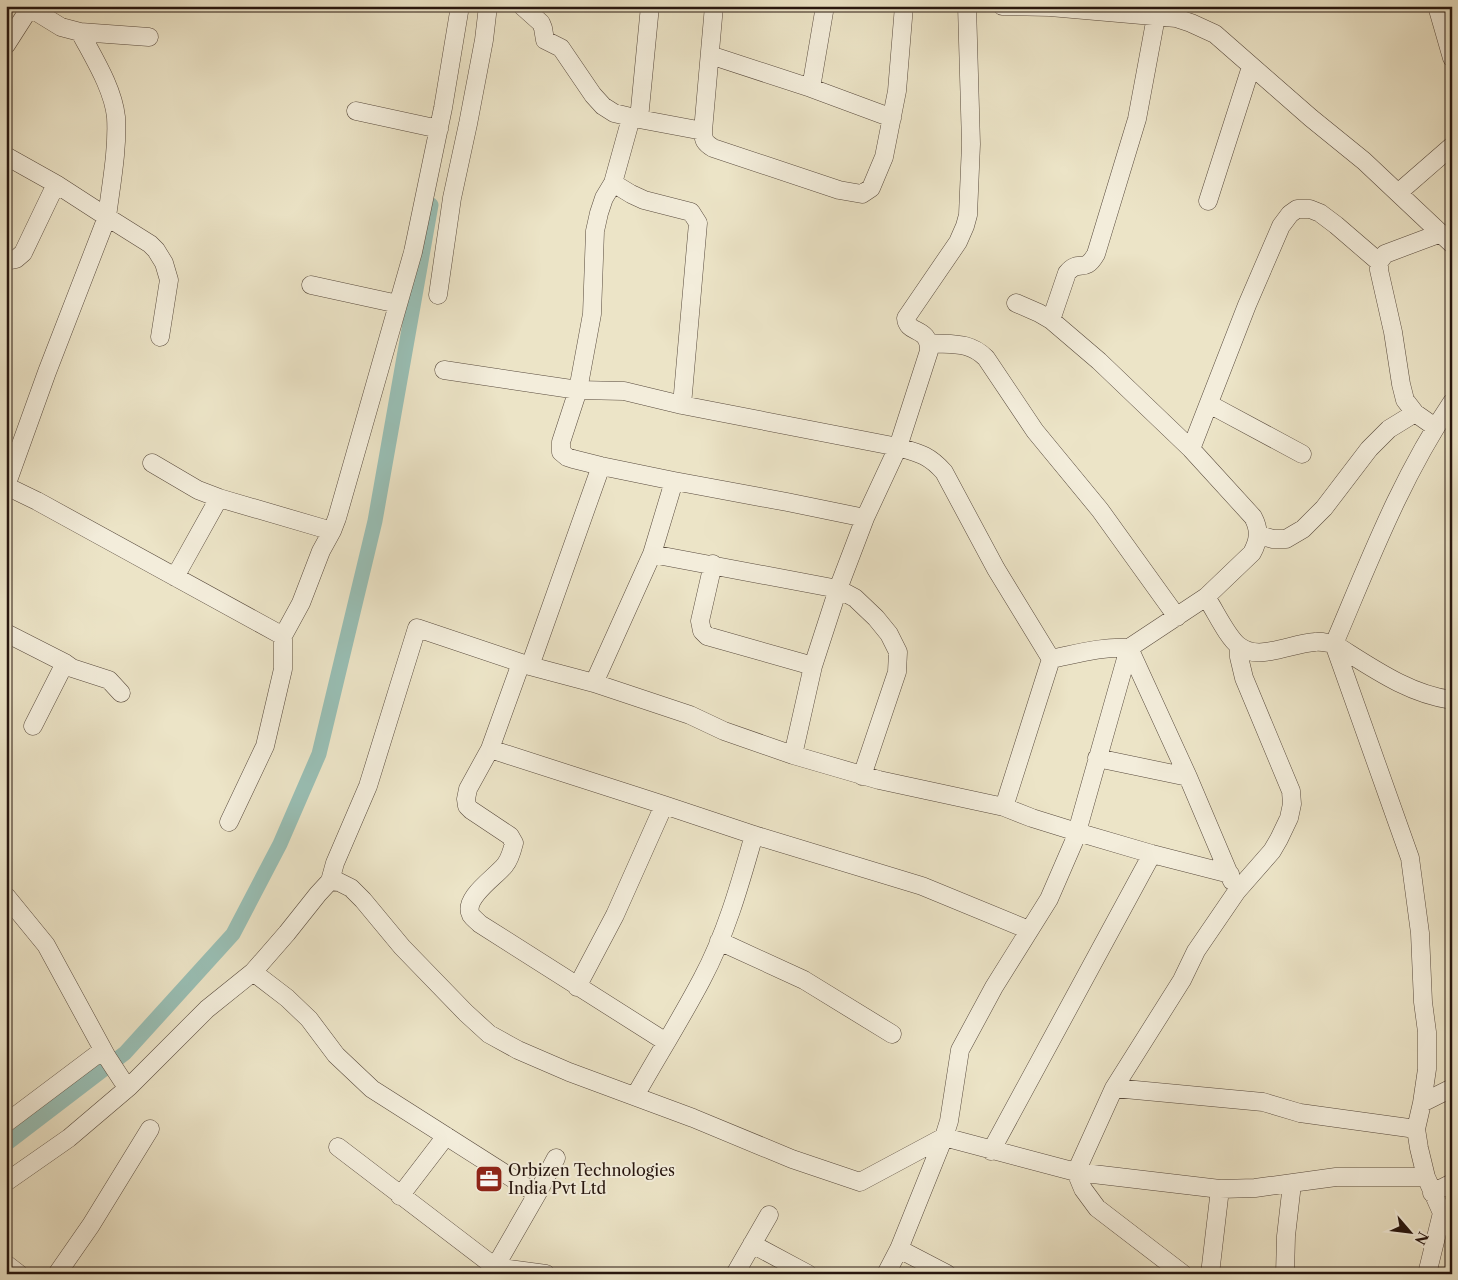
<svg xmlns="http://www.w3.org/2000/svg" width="1458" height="1280" viewBox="0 0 1458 1280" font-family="'Libre Caslon Text',serif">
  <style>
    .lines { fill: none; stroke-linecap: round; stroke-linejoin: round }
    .canal { stroke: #99bfb5; stroke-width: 15 }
    .minor-casing { stroke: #584a3d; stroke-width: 19 }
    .minor { stroke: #f3eddb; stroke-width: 18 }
    .labels { text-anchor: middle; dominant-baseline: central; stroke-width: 4; stroke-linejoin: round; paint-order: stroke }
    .poi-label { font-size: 16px; fill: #27160f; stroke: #f3eddb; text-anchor: start }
  </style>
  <rect width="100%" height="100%" fill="#ece4c7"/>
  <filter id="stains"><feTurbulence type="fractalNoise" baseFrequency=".004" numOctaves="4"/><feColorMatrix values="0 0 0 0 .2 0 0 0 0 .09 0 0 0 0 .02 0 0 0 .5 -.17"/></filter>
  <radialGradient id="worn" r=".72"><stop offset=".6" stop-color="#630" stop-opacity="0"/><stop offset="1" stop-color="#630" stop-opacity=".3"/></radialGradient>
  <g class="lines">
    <path class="canal" d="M6 1144 125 1053 233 934 280 844 319 754 375 521 431 205"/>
    <defs>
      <path id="minor" d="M522 6 541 23 543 28 545 40 561 48 593 95 603 106 614 113 639 119 703 131
        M714 6 703 131C703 140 705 143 713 148L839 190 862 194 871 188 884 157 897 91 904 6
        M1002 6 1050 7 1176 18 1191 23 1215 34 1311 118 1364 161 1452 244
        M1437 6 1452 58
        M30 8 61 27 80 32 149 37
        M80 32C93 57 113 88 116 117 118 149 111 185 107 217L150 244 156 250 164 263 169 280 160 337
        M6 45 31 6
        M710 55 811 88 892 118
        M811 88 825 6
        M356 111 439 129
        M631 118 613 183 604 198 599 213 595 231 592 314 578 390 561 442V452L567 457 573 459 601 466 674 481 787 502 865 518
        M639 119 650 6
        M6 156 56 184 107 217 47 372 6 486
        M613 183 631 194 644 200 691 212 698 223 682 405
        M1398 193 1452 146
        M1208 201 1251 67
        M6 261 16 259 23 253 56 184
        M311 285 398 304
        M438 295 452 198 468 124 484 40 488 6
        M1051 320 1067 273C1079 258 1084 275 1096 254L1137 119 1158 6
        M929 343C952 345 969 341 986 358L1035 431 1100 510 1177 617
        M444 370 578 390 624 391 682 405 898 447C919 453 929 455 944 472L996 569 1051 659 1004 807
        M1452 402C1401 477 1369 562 1334 644L1410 858 1420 933 1423 1002 1427 1032V1069L1422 1103 1416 1129 1419 1148 1426 1177 1442 1213 1452 1228
        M1209 404 1302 454
        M1435 427 1415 413 1405 400 1401 384 1393 332 1379 270V262L1385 254 1441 233
        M1191 449 1247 305 1281 226 1290 214 1297 209H1310L1320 213 1336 225 1379 262
        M152 463 198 490 219 498 332 531
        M6 486 37 501 283 636
        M1259 535 1273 539H1286L1303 529 1324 508 1369 449 1389 429 1415 413
        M652 554 838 589 855 598 876 618 889 634 898 652 897 672 862 776
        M713 564 700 621 702 631 707 636 813 666
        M175 577 219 498
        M1206 597C1215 610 1227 637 1239 646 1258 662 1292 643 1315 642 1321 641 1327 643 1334 644 1371 667 1408 694 1452 700
        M6 633 65 663 72 668 109 680 121 693
        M1051 659C1076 654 1103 646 1129 648L1188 777 1232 881
        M521 663 490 749 468 789 466 799 467 806 471 810 510 836 514 843C512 851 510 859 505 865 496 877 462 898 471 915 473 918 477 921 480 924L666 1042
        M530 666 601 466
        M594 683 652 554 674 481
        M33 726 65 663
        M490 749 664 805 754 835 922 886 1029 930
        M793 755 813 666 838 589 865 518 898 447 929 351C930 326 907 335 906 318L958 242 965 226 968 215 971 144 967 6
        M1097 758 1188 777
        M229 822 265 746 283 669V636L301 603 321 551 332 531 337 518 413 252 443 108 460 6
        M330 881 335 863 368 786 417 628 530 666 594 683 690 715 724 731 793 755 879 780 1004 807 1032 818 1077 832 1152 854 1230 874
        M6 896 46 945 107 1057 122 1080 129 1087
        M719 941 804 980 892 1034
        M253 972 287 998 309 1019 336 1055 372 1089 537 1194
        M577 987 615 915 664 805
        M1114 1088 1263 1102 1300 1113 1416 1129
        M635 1096C657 1057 681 1019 702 979 726 934 740 884 754 835
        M1422 1103 1452 1088
        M6 1123 103 1050
        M338 1147 495 1267 546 1274
        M991 1151 1152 854
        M6 1182 69 1138 129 1087 207 1009 253 972 287 933 318 894 330 881 339 882 351 888 363 900 402 947 466 1013 489 1034 518 1050 569 1072 693 1118 792 1159 860 1182 944 1137 1076 1172 1220 1189 1255 1188 1336 1177H1426
        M1432 1193 1452 1183
        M400 1196 446 1136
        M752 1244 808 1274
        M899 1249 947 1274
        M6 1264 19 1274
        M495 1267 537 1194 556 1158
        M57 1274 91 1225 150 1129
        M735 1274 769 1215
        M886 1274 899 1249 944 1137 949 1121 960 1050 994 987 1049 899 1075 839 1129 648 1206 597 1252 553C1259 540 1260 530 1253 517L1191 449 1099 361 1051 320 1039 313 1016 303
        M1183 1274 1097 1208 1083 1189 1076 1172 1114 1088 1182 980 1196 951 1237 891 1272 851 1279 839 1289 818 1292 804 1291 791 1244 678 1239 657V646
        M1210 1274 1220 1189
        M1285 1274 1286 1236 1292 1184
        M1427 1274 1442 1213"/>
    </defs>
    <use href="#minor" class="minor-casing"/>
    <use href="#minor" class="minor"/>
  </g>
  <defs>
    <symbol id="office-square" viewBox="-11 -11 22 22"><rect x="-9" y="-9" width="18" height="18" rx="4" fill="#8f2418" stroke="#f3eddb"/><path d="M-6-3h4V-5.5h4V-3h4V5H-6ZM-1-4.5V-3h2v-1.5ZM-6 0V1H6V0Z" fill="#fff"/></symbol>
  </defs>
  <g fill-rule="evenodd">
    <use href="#office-square" x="473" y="1163" width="32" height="32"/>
  </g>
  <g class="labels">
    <g class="poi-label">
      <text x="508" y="1170">Orbizen Technologies<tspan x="508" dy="18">India Pvt Ltd</tspan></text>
    </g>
  </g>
  <rect width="1458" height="1280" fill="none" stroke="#ece4c7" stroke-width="25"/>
  <rect x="8" y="8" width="1443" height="1265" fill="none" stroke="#27160f" stroke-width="2.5"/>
  <rect x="12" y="12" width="1433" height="1255" fill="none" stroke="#27160f"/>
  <g transform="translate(1410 1232) rotate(118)" stroke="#f3eddb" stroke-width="4" paint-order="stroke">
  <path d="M0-4L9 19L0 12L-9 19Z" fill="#27160f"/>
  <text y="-8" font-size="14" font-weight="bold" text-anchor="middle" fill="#27160f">N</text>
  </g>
  <rect width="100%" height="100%" filter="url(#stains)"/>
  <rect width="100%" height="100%" fill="url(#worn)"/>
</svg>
